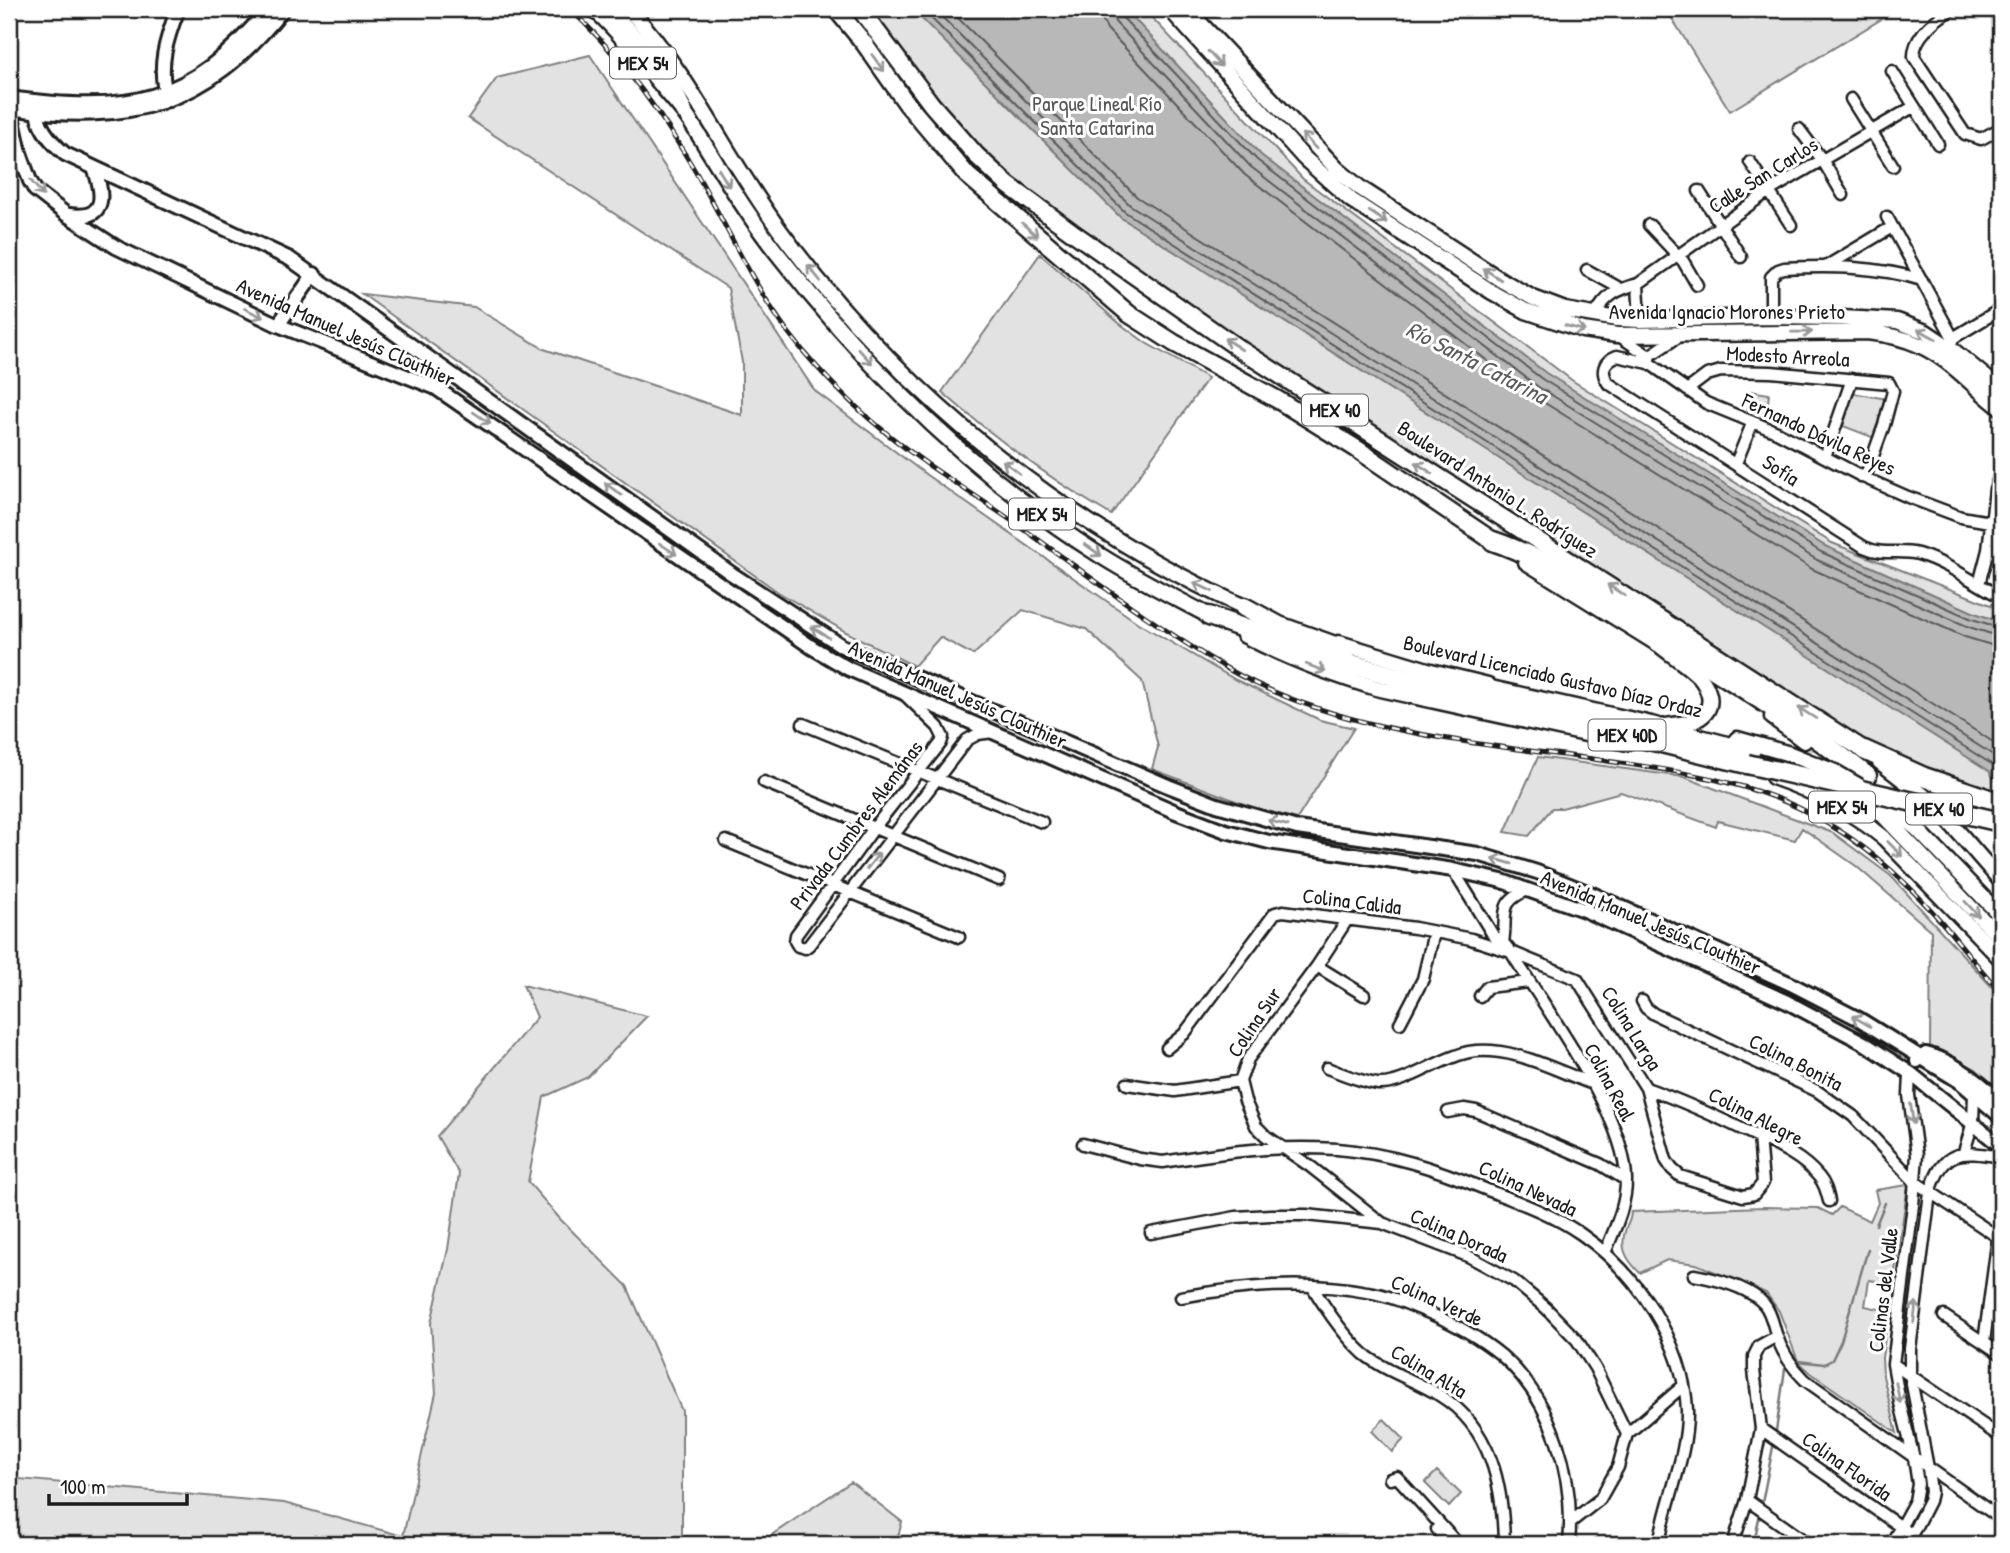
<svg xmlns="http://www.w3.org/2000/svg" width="2010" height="1553" viewBox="0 0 2010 1553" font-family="'Patrick Hand',sans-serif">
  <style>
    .green { fill: #e2e2e2; stroke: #7f7f7f; stroke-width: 2 }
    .water { fill: #b8b8b8; stroke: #7a7a7a; stroke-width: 2 }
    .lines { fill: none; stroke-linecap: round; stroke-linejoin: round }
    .shore { stroke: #5a5a5a; stroke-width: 2 }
    .stream { stroke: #7a7a7a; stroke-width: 2.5 }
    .primary-tunnel { stroke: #ddd; stroke-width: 14; stroke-dasharray: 14 7; stroke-linecap: butt }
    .minor-casing { stroke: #1c1c1c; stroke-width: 15 }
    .tertiary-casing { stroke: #1c1c1c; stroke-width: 18 }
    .secondary-casing { stroke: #1c1c1c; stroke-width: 18 }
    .primary-casing { stroke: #1c1c1c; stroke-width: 19 }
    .trunk-casing { stroke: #1c1c1c; stroke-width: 21 }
    .motorway-casing { stroke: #1c1c1c; stroke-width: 23 }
    .minor { stroke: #fff; stroke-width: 10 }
    .tertiary { stroke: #fff; stroke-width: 12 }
    .secondary { stroke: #fff; stroke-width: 12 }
    .primary { stroke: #fff; stroke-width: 14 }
    .trunk { stroke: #fff; stroke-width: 16 }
    .motorway { stroke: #fff; stroke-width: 18 }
    .rail-casing { stroke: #1c1c1c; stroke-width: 5 }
    .rail { stroke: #fff; stroke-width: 2.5; stroke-dasharray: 8; stroke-linecap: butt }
    .primary-bridge-casing { stroke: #1c1c1c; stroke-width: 19; stroke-linecap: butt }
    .motorway-bridge-casing { stroke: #1c1c1c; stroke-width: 23; stroke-linecap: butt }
    .primary-bridge { stroke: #fff; stroke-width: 14 }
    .motorway-bridge { stroke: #fff; stroke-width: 18 }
    .oneway { stroke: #999 }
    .labels { text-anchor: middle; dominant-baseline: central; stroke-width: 6; stroke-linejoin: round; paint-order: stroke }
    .shield { fill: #fff; stroke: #606060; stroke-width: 2 }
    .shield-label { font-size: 19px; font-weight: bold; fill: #1c1c1c }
    .park-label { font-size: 21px; fill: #575757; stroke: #fff }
    .street-label { font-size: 21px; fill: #1c1c1c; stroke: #fff }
    .water-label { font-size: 23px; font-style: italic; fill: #5a5a5a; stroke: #fff }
  </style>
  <rect width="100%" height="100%" fill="#fff"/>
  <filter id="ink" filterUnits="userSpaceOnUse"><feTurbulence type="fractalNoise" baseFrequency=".0143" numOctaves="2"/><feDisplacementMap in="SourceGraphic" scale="14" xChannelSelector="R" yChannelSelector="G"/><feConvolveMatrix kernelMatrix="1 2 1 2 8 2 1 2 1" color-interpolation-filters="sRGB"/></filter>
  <g filter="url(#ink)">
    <path class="green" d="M865 9H1144L1303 179 1573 381 1832 543 2001 609V832L1973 820 1909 781 1169 302 983 161Z
      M1666 9H1898L1730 111Z
      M590 55 815 391 928 476 1138 623 1236 680 1320 720 1354 728 1297 819 1252 807 1152 769 1158 747 1142 681 1086 629 1023 610 973 655 940 637 914 666 846 632 778 592 362 294 474 307 544 349 742 415V362L728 288 468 118 497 78Z
      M1040 254 1119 323 1146 343 1208 378 1111 515C1048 478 997 440 942 392Z
      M1750 391 1769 394 1766 419 1747 415Z
      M1853 393 1887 399 1877 439 1843 426Z
      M1538 757 1684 777 1833 833 1891 876 2001 997V1091L1976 1069 1930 1046 1931 931 1856 866 1802 828 1795 840 1718 821 1716 827 1621 792 1562 808H1552L1529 836 1505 832Z
      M523 985 647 1016 588 1077 544 1097 528 1182 561 1220 627 1286 682 1411V1544H9V1478L284 1503 403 1536 436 1393 431 1323 448 1249 459 1174 437 1136 537 1017Z
      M1908 1185 1893 1284 1869 1280 1865 1306 1889 1311 1882 1358 1883 1376 1897 1433 1811 1373 1798 1361 1779 1311 1766 1293 1696 1264 1667 1260 1640 1273C1626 1259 1619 1248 1626 1228 1629 1222 1631 1219 1631 1212L1763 1207 1818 1208 1832 1215 1840 1207 1870 1221 1878 1203 1875 1190Z
      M1384 1419 1404 1439 1392 1452 1372 1431Z
      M1437 1471 1461 1494 1449 1507 1425 1483Z
      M851 1482 902 1522 896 1544H758Z"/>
    <path class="water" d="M912 9H1125L1261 155 1546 373 1825 546 1975 613 2001 622V789L1989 771 1120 217Z"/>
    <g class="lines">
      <path class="shore" d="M922 9 1125 212 1993 765 2001 776
        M934 9 1130 205 2001 760
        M949 9 1137 197 2001 747
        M1101 9 1102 19 1107 29 1245 175 1532 395 1812 569 1965 637 2001 648
        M1111 9 1115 22 1251 167 1537 386 1817 560 1969 627 2001 637
        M1120 9 1122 17 1257 160 1542 379 1821 552 1972 619 2001 628"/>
      <path class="stream" d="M1876 1225 1885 1203
        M1798 1361 1824 1364 1832 1360 1841 1341 1868 1249
        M1776 1431 1785 1369
        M1762 1503 1773 1447
        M1754 1544 1759 1518"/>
      <path class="primary-tunnel" d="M1804 741 1839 774
        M1854 787 1879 811"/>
      <defs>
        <path id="minor" d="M1952 9C1936 19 1913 37 1914 57L1965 134 1981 139 2001 128
          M1892 71 1938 144
          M1851 99 1893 166
          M1799 129 1823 161 1843 195
          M1750 162 1791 225
          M1699 191 1741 257
          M1887 217 1953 338
          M1649 225 1683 261 1697 285
          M1827 266 1892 227
          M1587 270 1621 289
          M1638 284 1640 320
          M1595 316C1604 296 1618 289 1638 284L1769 191 1913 107
          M1771 317V277L1778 270 1784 268C1831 266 1877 266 1922 280
          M1618 335 1649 356V363L1706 403 1777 432 1865 478 1908 497 1961 517 1990 522
          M1951 344 1953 338 2001 309
          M1649 356 1681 335
          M1649 363 1617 356C1604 361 1600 371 1608 383L1864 547C1883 556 1900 549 1918 554 1948 563 1974 583 2001 597
          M1687 390 1707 375 1721 371 1771 372 1889 383 1893 391 1884 425 1865 478
          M1825 457 1852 379
          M1736 463 1752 424
          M1988 550 2001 554
          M1979 584 1988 550 1995 489 2001 471
          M905 695 938 727 943 737 941 743 874 828 796 935 795 941 798 946 805 948 809 945 967 740 978 734 993 732
          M803 724 1042 822
          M764 782 999 880
          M726 841 959 937
          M1453 870 1493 935 1503 942 1511 952C1545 1009 1627 1116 1626 1181 1626 1207 1614 1230 1605 1253
          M1347 920 1317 966 1248 1059 1240 1081 1245 1101 1256 1126 1266 1136 1311 1167 1382 1223
          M1503 942C1508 916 1496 902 1528 890
          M1317 966 1364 995
          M1480 996 1487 987 1529 982
          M1642 1001 1646 1008 1654 1014 1817 1091 1853 1116 1915 1182 2001 1239
          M1400 1023 1423 979 1434 932
          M1167 1048 1184 1034 1275 913 1283 911 1415 928 1471 939 1511 952 1577 979 1646 1088 1666 1160 1672 1169 1680 1176 1743 1196 1754 1194 1763 1183 1759 1137
          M1327 1068C1343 1074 1361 1082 1378 1084 1404 1086 1441 1057 1469 1052 1511 1045 1554 1070 1593 1084
          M1127 1084 1175 1091 1240 1081
          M1646 1088C1680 1100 1713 1115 1746 1131 1771 1143 1800 1154 1819 1177 1825 1184 1827 1192 1829 1201
          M1448 1112 1464 1109 1476 1111 1600 1164 1626 1180
          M1083 1144 1140 1159 1163 1162C1224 1152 1276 1145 1337 1149 1389 1153 1437 1169 1485 1189 1518 1202 1552 1214 1581 1234 1636 1272 1684 1342 1687 1410 1688 1456 1666 1499 1659 1544
          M1964 1152 1973 1122 1974 1094
          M1151 1233 1236 1217 1271 1215H1306L1382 1223 1468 1256 1514 1281 1546 1308 1577 1340 1595 1368 1627 1434 1618 1467 1600 1499 1572 1521
          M1694 1275C1716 1279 1749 1287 1764 1304 1771 1312 1773 1324 1776 1334 1782 1353 1792 1367 1805 1380L2001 1519
          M1312 1286C1327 1311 1343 1335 1364 1354 1386 1372 1415 1380 1439 1395 1492 1427 1503 1487 1504 1544
          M1181 1297C1242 1286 1305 1280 1367 1292 1388 1295 1408 1304 1427 1312 1453 1323 1479 1337 1501 1355 1553 1400 1575 1478 1569 1544
          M1944 1316 2001 1354
          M1984 1342 1998 1237
          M1893 1364 2001 1437
          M1761 1429 1912 1535
          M1627 1434 1683 1386
          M1390 1479 1397 1477 1458 1544
          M1747 1500 1809 1544
          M1437 1529 1442 1535 1444 1544
          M1733 1544 1747 1500 1761 1429 1754 1370V1356L1759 1346 1777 1336
          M1891 1544 1915 1501 1918 1484 1914 1458 1900 1403 1893 1364 1913 1205 1917 1155 1909 1095 1910 1073
          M1907 1544 1929 1501 1931 1492 1928 1468 1910 1374V1349L1930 1193C1943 1149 1960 1150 2001 1157"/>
        <path id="tertiary" d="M9 102 20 153 30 181 35 190 67 215 116 247 278 325 436 388 813 648 849 669 1176 812 1226 831 1269 842 1453 870 1502 881 1584 910 1787 1002 1864 1043 1910 1073 2001 1146
          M36 102C36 125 49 140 65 154L290 259 732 574 842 646 1168 786 1217 805 1297 828 1478 854 1537 872 1590 893 1791 984 1859 1019 1959 1081 2001 1117
          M69 215C107 221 104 194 94 168
          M278 325 314 274
          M1917 1061 1926 1054C1954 1061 1980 1082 2001 1102"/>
        <path id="secondary" d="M610 9C640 39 670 72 686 112
          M9 98C127 114 190 105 268 9
          M168 100C156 69 167 37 178 9
          M9 108C129 125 205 108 283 9"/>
        <path id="primary" d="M594 9C618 31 637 55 657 80 668 94 681 107 690 121 720 168 746 215 781 258 870 372 978 478 1101 556 1139 580 1178 599 1217 620
          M629 9C691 76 727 159 781 232 902 396 1065 527 1251 610
          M1170 9 1304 158 1351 200 1492 292 1526 311 1583 330 1617 335 1867 332C1885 334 1902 337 1919 345 1951 359 1974 388 2001 408
          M1187 9 1337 169 1360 188 1501 280 1533 298 1565 310 1617 319 1640 320 1771 317 1842 318 1897 321 1926 332 1950 348 2001 390
          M1526 562 1669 651
          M1244 635C1287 658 1333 675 1380 689L1627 743
          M1339 643 1431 671 1488 685
          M1662 647C1672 655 1683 662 1693 671 1707 682 1719 706 1699 718 1690 724 1677 724 1666 726
          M1772 717 1804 741
          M1737 739 1790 754
          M1880 762 1933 803 2001 881
          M1773 777C1815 791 1850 810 1884 838L2001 959
          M1881 800 1916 828 2001 916
          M1879 811 2001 939"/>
        <path id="trunk" d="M836 9 864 43 907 104 967 175 1129 314 1174 343 1278 400 1357 449 1493 541
          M860 9 932 105 976 155 1008 185 1072 232 1238 348 1864 750"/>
        <path id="motorway" d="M1493 541C1552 561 1603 599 1655 632 1728 678 1800 723 1867 776
          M1244 607 1279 626 1346 650
          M1209 616 1320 655 1421 684 1747 764
          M1477 687 1651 726 1750 752
          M1864 750 1924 777 2001 803"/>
      </defs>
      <use href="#minor" class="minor-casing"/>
      <use href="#tertiary" class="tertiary-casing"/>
      <use href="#secondary" class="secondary-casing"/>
      <use href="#primary" class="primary-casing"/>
      <use href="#trunk" class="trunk-casing"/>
      <use href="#motorway" class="motorway-casing"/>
      <use href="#minor" class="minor"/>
      <use href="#tertiary" class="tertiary"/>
      <use href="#secondary" class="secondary"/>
      <use href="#primary" class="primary"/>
      <use href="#trunk" class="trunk"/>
      <use href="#motorway" class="motorway"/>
      <defs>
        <path id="rail" d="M570 9C614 50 651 99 683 151 721 211 745 274 788 332 826 382 876 428 927 464 959 486 993 507 1025 530 1092 578 1157 628 1228 669 1342 734 1480 743 1607 761 1683 772 1759 782 1825 822 1865 845 1899 875 1930 909 1955 936 1976 966 2001 992"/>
      </defs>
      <use href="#rail" class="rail-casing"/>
      <use href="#rail" class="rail"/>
      <defs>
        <path id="primary-bridge" d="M1790 754 1835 772 1859 786"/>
        <path id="motorway-bridge" d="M1747 764 2001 822"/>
      </defs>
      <use href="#primary-bridge" class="primary-bridge-casing"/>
      <use href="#motorway-bridge" class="motorway-bridge-casing"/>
      <use href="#primary-bridge" class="primary-bridge"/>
      <use href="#motorway-bridge" class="motorway-bridge"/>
    </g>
    <defs><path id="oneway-shaft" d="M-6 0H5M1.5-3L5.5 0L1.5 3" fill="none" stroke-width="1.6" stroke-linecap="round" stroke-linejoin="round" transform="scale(1.75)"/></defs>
    <g class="oneway">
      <use href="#oneway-shaft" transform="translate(1215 59) rotate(48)"/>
      <use href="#oneway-shaft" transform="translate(878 63) rotate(54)"/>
      <use href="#oneway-shaft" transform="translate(1309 141) rotate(-133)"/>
      <use href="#oneway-shaft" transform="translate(724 178) rotate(58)"/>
      <use href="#oneway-shaft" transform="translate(37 188) rotate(50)"/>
      <use href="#oneway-shaft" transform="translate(1378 217) rotate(33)"/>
      <use href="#oneway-shaft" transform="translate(1030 230) rotate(41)"/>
      <use href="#oneway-shaft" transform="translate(814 273) rotate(-129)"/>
      <use href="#oneway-shaft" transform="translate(1492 274) rotate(-147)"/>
      <use href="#oneway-shaft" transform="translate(254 313) rotate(26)"/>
      <use href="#oneway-shaft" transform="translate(1575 328) rotate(15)"/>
      <use href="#oneway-shaft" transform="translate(1802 332) rotate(-1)"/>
      <use href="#oneway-shaft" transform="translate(1927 334) rotate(-151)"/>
      <use href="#oneway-shaft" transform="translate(1233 344) rotate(-147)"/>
      <use href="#oneway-shaft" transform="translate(865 356) rotate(47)"/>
      <use href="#oneway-shaft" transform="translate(482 418) rotate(34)"/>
      <use href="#oneway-shaft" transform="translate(1011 467) rotate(-143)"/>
      <use href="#oneway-shaft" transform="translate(1424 468) rotate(-147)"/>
      <use href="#oneway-shaft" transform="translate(613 489) rotate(-144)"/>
      <use href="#oneway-shaft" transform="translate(668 549) rotate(34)"/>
      <use href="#oneway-shaft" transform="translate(1093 550) rotate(35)"/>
      <use href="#oneway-shaft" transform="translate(1203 587) rotate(-154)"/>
      <use href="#oneway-shaft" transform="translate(1616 590) rotate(-147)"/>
      <use href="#oneway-shaft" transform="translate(820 632) rotate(-148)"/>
      <use href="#oneway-shaft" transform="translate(1316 668) rotate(21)"/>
      <use href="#oneway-shaft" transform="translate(1807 713) rotate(-148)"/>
      <use href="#oneway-shaft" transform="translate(1278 823) rotate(-165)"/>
      <use href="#oneway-shaft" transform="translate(1895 849) rotate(46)"/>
      <use href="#oneway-shaft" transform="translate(873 861) rotate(-52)"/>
      <use href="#oneway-shaft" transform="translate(1502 861) rotate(-164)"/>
      <use href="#oneway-shaft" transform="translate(1972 909) rotate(47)"/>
      <use href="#oneway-shaft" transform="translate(1861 1021) rotate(-149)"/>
      <use href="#oneway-shaft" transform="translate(1912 1114) rotate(82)"/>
      <use href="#oneway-shaft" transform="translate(1915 1312) rotate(-83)"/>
      <use href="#oneway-shaft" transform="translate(1898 1393) rotate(78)"/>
    </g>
  </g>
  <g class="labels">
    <g class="shield">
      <rect x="610" y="47.5" width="66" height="31" rx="5"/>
      <rect x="1302" y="394.5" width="66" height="31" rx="5"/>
      <rect x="1009" y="498.5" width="66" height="31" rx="5"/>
      <rect x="1588.5" y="719.5" width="77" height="31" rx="5"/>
      <rect x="1809" y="791.5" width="66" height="31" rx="5"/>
      <rect x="1906" y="793.5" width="66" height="31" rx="5"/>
    </g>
    <g class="shield-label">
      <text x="643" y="63">MEX 54</text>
      <text x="1335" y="410">MEX 40</text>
      <text x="1042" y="514">MEX 54</text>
      <text x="1627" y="735">MEX 40D</text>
      <text x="1842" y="807">MEX 54</text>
      <text x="1939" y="809">MEX 40</text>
    </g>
    <g class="park-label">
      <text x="1097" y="103">Parque Lineal Río<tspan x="1097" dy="24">Santa Catarina</tspan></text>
    </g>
    <g class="street-label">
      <text transform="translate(1763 175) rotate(-32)">Calle San Carlos</text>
      <text x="1727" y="311">Avenida Ignacio Morones Prieto</text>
      <text transform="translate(346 332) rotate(24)">Avenida Manuel Jesús Clouthier</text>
      <text transform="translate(1788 356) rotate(3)">Modesto Arreola</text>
      <text transform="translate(1819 434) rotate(25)">Fernando Dávila Reyes</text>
      <text transform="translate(1781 470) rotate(33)">Sofía</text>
      <text transform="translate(1498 489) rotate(33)">Boulevard Antonio L. Rodríguez</text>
      <text transform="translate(1553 676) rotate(13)">Boulevard Licenciado Gustavo Díaz Ordaz</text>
      <text transform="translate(958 694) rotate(24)">Avenida Manuel Jesús Clouthier</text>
      <text transform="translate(856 825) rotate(-53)">Privada Cumbres Alemánas</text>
      <text transform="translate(1352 901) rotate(7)">Colina Calida</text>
      <text transform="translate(1651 922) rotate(23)">Avenida Manuel Jesús Clouthier</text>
      <text transform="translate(1254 1022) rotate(-56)">Colina Sur</text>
      <text transform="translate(1632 1028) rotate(58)">Colina Larga</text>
      <text transform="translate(1796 1062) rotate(27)">Colina Bonita</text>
      <text transform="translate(1610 1082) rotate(62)">Colina Real</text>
      <text transform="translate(1756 1116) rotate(27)">Colina Alegre</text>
      <text transform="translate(1528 1188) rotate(25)">Colina Nevada</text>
      <text transform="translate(1459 1235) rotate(24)">Colina Dorada</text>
      <text transform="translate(1883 1290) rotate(-83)">Colinas del Valle</text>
      <text transform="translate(1437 1300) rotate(24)">Colina Verde</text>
      <text transform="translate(1429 1371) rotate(31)">Colina Alta</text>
      <text transform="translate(1847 1466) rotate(35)">Colina Florida</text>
    </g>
    <g class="water-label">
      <text transform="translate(1477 362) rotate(27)">Río Santa Catarina</text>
    </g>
  </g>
  <rect width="2010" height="1553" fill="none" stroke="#fff" stroke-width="35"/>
  <rect x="18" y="18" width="1975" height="1518" fill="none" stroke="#1c1c1c" stroke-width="2.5" filter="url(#ink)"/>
  <path d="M49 1494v10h138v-10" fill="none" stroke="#1c1c1c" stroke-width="3.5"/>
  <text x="60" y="1494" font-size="21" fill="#1c1c1c" stroke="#ffffff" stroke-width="5" paint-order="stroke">100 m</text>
</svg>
